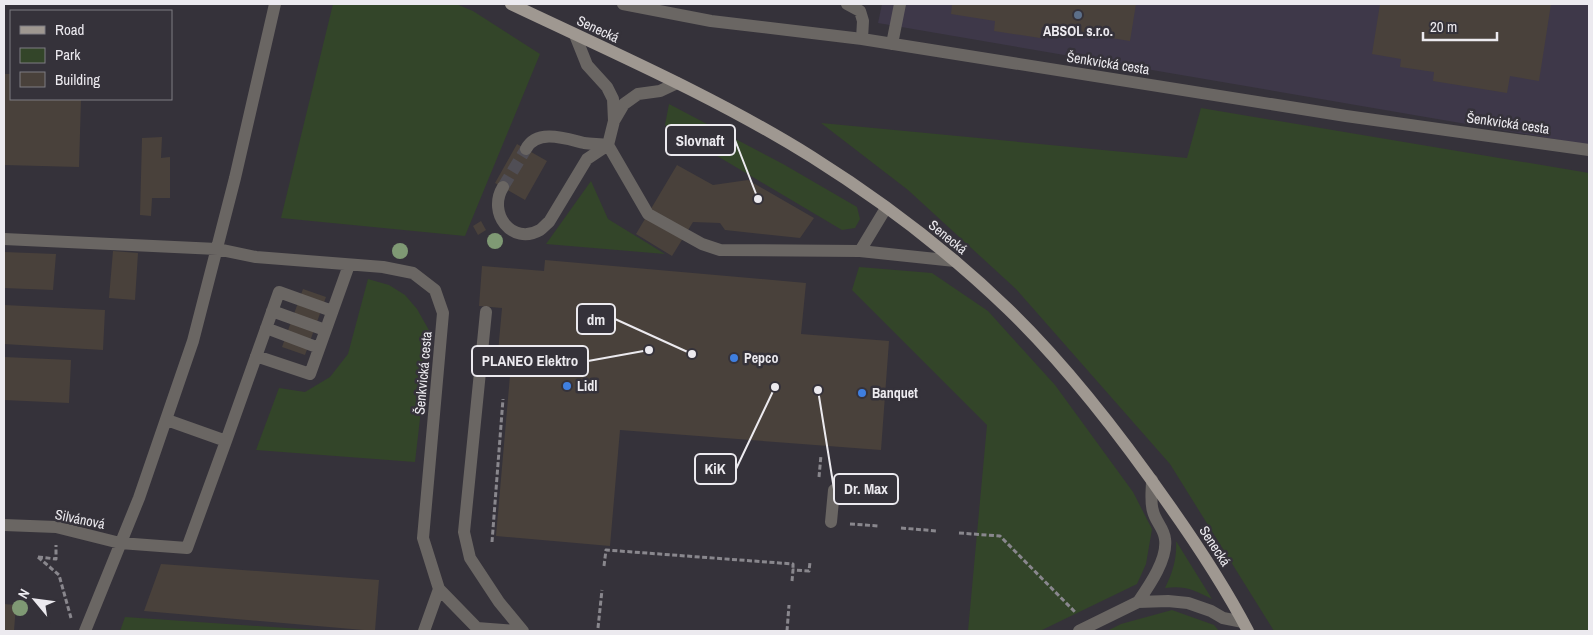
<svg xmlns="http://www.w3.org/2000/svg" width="1593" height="635" viewBox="0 0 1593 635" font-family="'Archivo Narrow',sans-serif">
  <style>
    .industrial { fill: #3e3849 }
    .green { fill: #334529 }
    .building { fill: #49413b }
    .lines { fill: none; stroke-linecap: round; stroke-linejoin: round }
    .minor-tunnel { stroke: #504e55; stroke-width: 12; stroke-dasharray: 12 6; stroke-linecap: butt }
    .path { stroke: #89878d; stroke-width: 3; stroke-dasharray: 5 2.5; stroke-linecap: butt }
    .minor { stroke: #6a6663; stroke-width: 12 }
    .major { stroke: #9f9891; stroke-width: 12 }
    .tree { fill: #7f9974 }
    .service-dot { fill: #5c6f8a; stroke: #35323a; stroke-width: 2 }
    .shop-dot { fill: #3f7fe0; stroke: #35323a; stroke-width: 2 }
    .labels { text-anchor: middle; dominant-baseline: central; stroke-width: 5; stroke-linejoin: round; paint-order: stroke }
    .street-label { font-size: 14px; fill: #eceaef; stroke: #35323a }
    .poi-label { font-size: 14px; font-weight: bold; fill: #eceaef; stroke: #35323a; text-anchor: start }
    .leader { fill: none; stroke: #eceaef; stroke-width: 2 }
    .callout-dot { fill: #eceaef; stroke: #35323a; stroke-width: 2 }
    .callout { fill: #35323a; stroke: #eceaef; stroke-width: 2 }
    .callout-label { font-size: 15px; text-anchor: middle; font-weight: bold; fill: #eceaef }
  </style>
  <rect width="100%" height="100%" fill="#35323a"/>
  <path class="industrial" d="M882 4H1589V145L878 23Z"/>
  <path class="green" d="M333 4H456L473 11 540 54 465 236 281 218Z
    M669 104 783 164 857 207 860 219 855 228 842 230 665 125Z
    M1201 108 1589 173V631H1274L1170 464 1016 289 908 190 821 123 1187 158Z
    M591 181 608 219 665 254 546 244Z
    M859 267 932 273 988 311 1055 385 1133 492 1152 529 1146 564 1137 584 1042 630 968 631 987 425 852 290Z
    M368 279 389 285 405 295 417 309 430 332 415 462 256 450 279 388 305 392 330 377 348 354Z
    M1176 541 1212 599C1195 590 1184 585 1165 588 1173 572 1177 558 1176 541Z
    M1172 610 1214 625 1219 631H1107L1121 624Z
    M125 617 331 631H120Z"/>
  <path class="building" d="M952 4H1136L1130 41 1042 27 1040 38 994 31 995 21 951 14Z
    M1380 4H1551L1539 81 1510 76 1507 93 1433 81 1434 72 1400 67 1401 59 1372 54Z
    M4 74H11V99H81L79 167 4 165Z
    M162 137 161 158 170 157V198H152L151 216 140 215 142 138Z
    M517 144 547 161 525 200 495 183Z
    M677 165 713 185 748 180 814 218 800 238 725 230 720 223 693 222 672 256 636 234Z
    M481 221 486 230 478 235 473 226Z
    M113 251 138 253 135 300 109 298Z
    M4 252 56 254 53 290 4 288Z
    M545 260 806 283 801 334 889 341 881 450 620 430 610 546 496 536 511 364 497 363 502 308 479 306 482 266 544 271Z
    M303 289 326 297 305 355 282 347Z
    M4 305 105 310 103 350 4 344Z
    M4 357 71 360 69 403 4 400Z
    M161 564 379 580 375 631 144 611Z
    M4 604 16 605 14 631H4Z"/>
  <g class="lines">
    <path class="minor-tunnel" d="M503 187 526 149"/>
    <path class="path" d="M819 477 821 455
      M850 524 879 526
      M901 528 937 531
      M959 533 1000 536 1076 613
      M492 542 503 399
      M38 557 59 575 71 618
      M38 557 56 559V545
      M604 566 606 550 793 564V570
      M792 581 793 570 809 571 810 562
      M598 628 602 590
      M787 631 789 605"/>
    <path class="minor" d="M623 4 711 21 862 39 1346 116 1589 150
      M847 4 860 11 863 21 862 39
      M575 35 587 65 607 87 613 99 614 121 608 145 648 214 702 244 720 250 860 251 955 261
      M892 44 900 4
      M614 121 624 104 638 94 660 91 677 83
      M503 187C487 213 512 246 540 230 543 228 546 224 549 222L587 159 608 145C600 144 592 144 584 143 567 139 537 128 526 149
      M4 239 217 249 256 257 383 267 413 273 435 290 443 313 423 538 439 589 477 628 517 631
      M860 251 886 208
      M272 311 325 330
      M486 312 464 532 470 558 499 602 523 631
      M266 328 319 348
      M256 356 310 374 349 265
      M167 420 226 441 279 292 332 311
      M831 522 834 490
      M4 525 56 527 120 543 187 548 226 441
      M1138 602C1149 586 1168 559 1165 539 1164 528 1155 521 1153 511 1150 502 1152 490 1152 480
      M85 631 139 498 193 341 235 178 275 4
      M424 631 439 589
      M1079 631 1138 602 1168 601 1188 603 1211 611 1223 618 1243 622"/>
    <path class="major" d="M511 4C612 52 716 97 812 157 882 201 949 252 1008 309 1069 368 1121 436 1169 505 1198 546 1225 587 1248 631"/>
  </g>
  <g class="tree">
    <circle cx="495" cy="241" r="8"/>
    <circle cx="400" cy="251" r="8"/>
    <circle cx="20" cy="608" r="8"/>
  </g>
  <circle class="service-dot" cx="1078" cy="15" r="5"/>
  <g class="shop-dot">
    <circle cx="734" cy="358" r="5"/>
    <circle cx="567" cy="386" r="5"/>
    <circle cx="862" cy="393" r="5"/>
  </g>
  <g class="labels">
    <g class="street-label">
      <text transform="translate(598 29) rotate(25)">Senecká</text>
      <text transform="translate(1108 63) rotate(9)">Šenkvická cesta</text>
      <text transform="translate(1508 123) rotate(8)">Šenkvická cesta</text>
      <text transform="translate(948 237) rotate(39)">Senecká</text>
      <text transform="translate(423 373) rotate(-85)">Šenkvická cesta</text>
      <text transform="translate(80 519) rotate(12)">Silvánová</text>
      <text transform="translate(1215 546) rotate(57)">Senecká</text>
    </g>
    <g class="poi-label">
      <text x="1078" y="31" text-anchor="middle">ABSOL s.r.o.</text>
      <text x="744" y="358">Pepco</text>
      <text x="577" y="386">Lidl</text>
      <text x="872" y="393">Banquet</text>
    </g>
  </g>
  <path class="leader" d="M758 199L735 140M692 354L615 319M649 350L588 361M775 387L736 469M818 390L834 489"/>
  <g class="callout-dot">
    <circle cx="758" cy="199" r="5"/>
    <circle cx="692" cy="354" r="5"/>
    <circle cx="649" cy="350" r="5"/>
    <circle cx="775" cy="387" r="5"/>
    <circle cx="818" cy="390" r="5"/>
  </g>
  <g class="callout">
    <rect x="666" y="125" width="69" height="30" rx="5"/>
    <rect x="577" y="304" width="38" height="30" rx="5"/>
    <rect x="472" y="346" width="116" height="30" rx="5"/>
    <rect x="695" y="454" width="41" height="30" rx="5"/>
    <rect x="834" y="474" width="64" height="30" rx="5"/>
  </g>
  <g class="callout-label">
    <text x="700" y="146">Slovnaft</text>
    <text x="596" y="325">dm</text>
    <text x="530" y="366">PLANEO Elektro</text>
    <text x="715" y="474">KiK</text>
    <text x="866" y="494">Dr. Max</text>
  </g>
  <rect width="1593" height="635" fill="none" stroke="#eceaef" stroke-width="10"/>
  <rect x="10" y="10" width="162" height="90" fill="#35323a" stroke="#7e7c82"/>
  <rect x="20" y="26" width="25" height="8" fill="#9f9891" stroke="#7e7c82"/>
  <text x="55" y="35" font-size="15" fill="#eceaef">Road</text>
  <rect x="20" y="48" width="25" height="15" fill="#334529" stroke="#7e7c82"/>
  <text x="55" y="60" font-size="15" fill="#eceaef">Park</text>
  <rect x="20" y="72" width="25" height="15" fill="#49413b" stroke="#7e7c82"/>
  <text x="55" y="85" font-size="15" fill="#eceaef">Building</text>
  <g transform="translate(35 600) rotate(299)" stroke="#35323a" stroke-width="4" paint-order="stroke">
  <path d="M0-4L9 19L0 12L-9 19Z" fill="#eceaef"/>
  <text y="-8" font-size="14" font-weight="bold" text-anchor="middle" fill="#eceaef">N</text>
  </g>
  <path d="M1423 32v8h74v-8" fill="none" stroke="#eceaef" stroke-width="2.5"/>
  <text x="1430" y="32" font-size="15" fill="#eceaef" stroke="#35323a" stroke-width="4" paint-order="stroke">20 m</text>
</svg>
